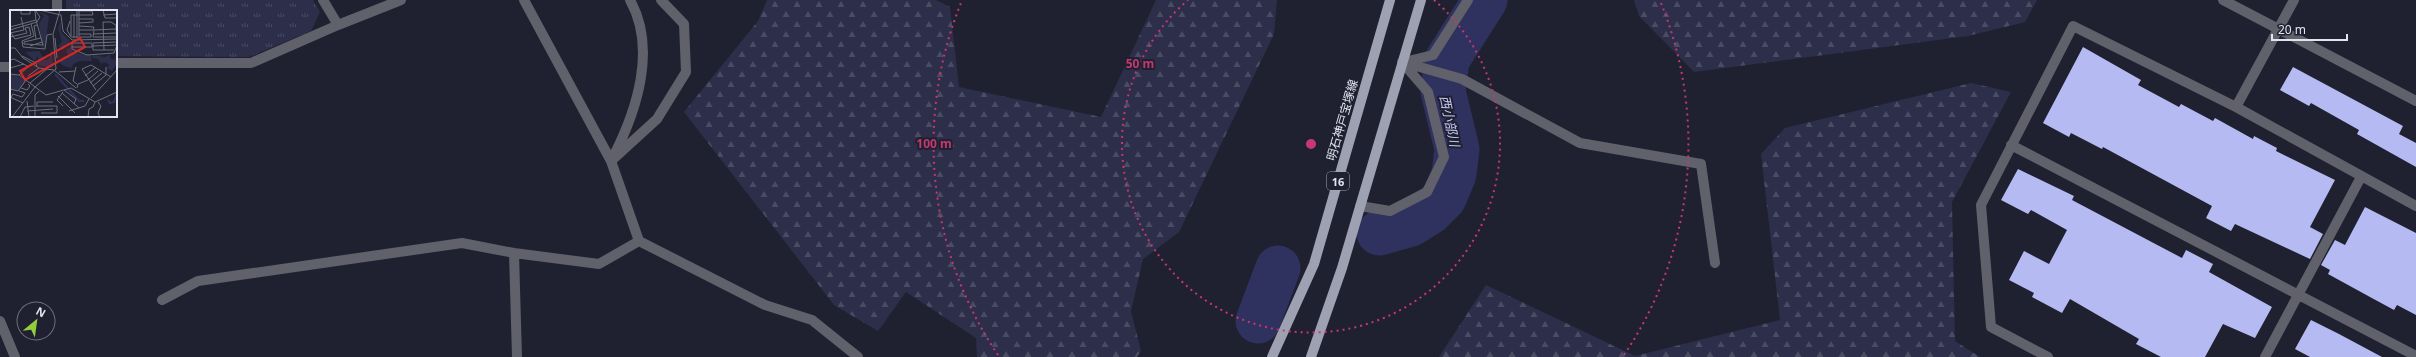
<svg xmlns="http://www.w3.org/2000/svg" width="2416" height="357" viewBox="0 0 2416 357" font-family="'Noto Sans','Noto Sans JP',sans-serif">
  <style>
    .grass { fill: url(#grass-tufts) }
    .forest { fill: url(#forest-firs) }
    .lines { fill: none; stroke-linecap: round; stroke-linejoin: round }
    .river { stroke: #2f315e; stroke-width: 45 }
    .building { fill: #b5bbf2 }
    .minor { stroke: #60616a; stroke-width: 10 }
    .major { stroke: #9ea1b2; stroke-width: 10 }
    .ring { fill: none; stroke: #c73771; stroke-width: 2; stroke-dasharray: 2 4 }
    .labels { text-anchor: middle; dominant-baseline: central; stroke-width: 4; stroke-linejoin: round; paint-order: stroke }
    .shield { fill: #1f2130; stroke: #a8aab6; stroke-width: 1 }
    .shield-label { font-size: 11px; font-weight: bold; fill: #e2e4ef }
    .street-label { font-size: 12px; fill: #e2e4ef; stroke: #1f2130 }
    .water-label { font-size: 13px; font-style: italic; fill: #c1c7f5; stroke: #1f2130 }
    .inset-river { fill: none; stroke: #2f315e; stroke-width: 2 }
    .inset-road { fill: none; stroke: #6d6f7c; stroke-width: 1 }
    .view { fill: #d62828; fill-opacity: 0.15; stroke: #d62828; stroke-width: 2 }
    .inset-edge { fill: none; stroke: #e2e4ef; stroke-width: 2 }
    .centre { fill: #c73771; stroke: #1f2130; stroke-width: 2 }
    .ring-label { font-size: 12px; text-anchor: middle; font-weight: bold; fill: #c73771; stroke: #1f2130; stroke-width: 4; stroke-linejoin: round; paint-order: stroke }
  </style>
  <defs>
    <pattern id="grass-tufts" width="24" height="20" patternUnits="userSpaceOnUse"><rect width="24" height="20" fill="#2c2e4a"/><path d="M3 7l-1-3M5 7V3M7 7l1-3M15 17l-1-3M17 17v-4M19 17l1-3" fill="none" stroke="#4a4c64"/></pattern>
    <pattern id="forest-firs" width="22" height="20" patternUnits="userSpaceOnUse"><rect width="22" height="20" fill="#2c2e4a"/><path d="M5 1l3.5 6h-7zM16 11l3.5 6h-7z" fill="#4a4c64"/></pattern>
  </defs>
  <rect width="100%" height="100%" fill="#1f2130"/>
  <path class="grass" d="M66 0H313L320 12 311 31 249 57 116 56V11H66Z"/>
  <path class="forest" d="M767 0H936L950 7 959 87 1101 117 1156 0H1277L1274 34 1179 232 1143 259 1131 311 1141 351 1137 357H977L976 338 906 292 878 331 834 305 684 112 758 21Z
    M1634 0H2037L2025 22 1968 36 1694 72 1639 16Z
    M1971 83 2011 92 1952 202 1955 341 1980 357H1439L1486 285 1635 356 1780 320 1761 154 1785 128Z"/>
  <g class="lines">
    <path class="river" d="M1379 233 1411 224 1430 212 1444 198 1454 174 1457 149 1443 91 1447 60 1485 0
      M1258 321 1278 268"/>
  </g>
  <path class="building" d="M2083 47 2141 80 2138 85 2179 107 2181 104 2213 121 2215 118 2253 139 2254 136 2277 148 2276 151 2335 180 2310 227 2323 234 2310 259 2235 224 2231 231 2206 218 2212 206 2103 147 2102 149 2071 133 2069 137 2043 123Z
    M2293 67 2403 126 2399 134 2416 143V167L2357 134 2359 130 2311 103 2309 106 2280 90Z
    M2018 169 2074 196 2072 200 2182 258 2186 250 2213 264 2209 272 2272 307 2255 338 2223 324 2205 357H2161L2136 344 2139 339 2070 299 2062 313 2032 297 2034 293 2009 280 2024 251 2049 264 2067 230 2031 210 2028 214 2001 200Z
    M2365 207 2416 233V315L2397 305 2394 310 2370 297 2328 274 2330 270 2321 265 2335 240 2345 245Z
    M2311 320 2339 334 2382 357H2310L2295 349Z"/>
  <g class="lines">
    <path class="minor" d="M323 0 338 25
      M524 0 611 161 639 241 765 305 812 320 858 357
      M2223 0 2416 101
      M57 11V0
      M1402 62 1462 79 1580 143 1701 164 1715 263
      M1404 62 1433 55 1468 0
      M116 63H251L338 25 401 0
      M0 67H11
      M2236 107 2294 0
      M2011 145 2416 356
      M614 155C637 110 657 48 630 0
      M611 161 657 119 686 72 684 24 661 0
      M1360 206 1390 211 1427 192 1444 157 1428 92 1402 62
      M514 253 517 357
      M162 300 198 281 462 243 514 253 599 264 639 241
      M0 321 15 357
      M2048 357 1991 327 1981 205 2073 26 2236 107 2416 206
      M2265 357 2361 177"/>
    <path class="major" d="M1272 357 1314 264 1390 0
      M1311 357 1342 268 1421 0"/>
  </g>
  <g class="ring">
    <path d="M1434 0A189 189 0 1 1 1188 0"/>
    <path d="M998 355A377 377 0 0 1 961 3M1661 3A377 377 0 0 1 1624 355"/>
  </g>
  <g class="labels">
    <rect class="shield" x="1327" y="172" width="22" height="18" rx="3"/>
    <g class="shield-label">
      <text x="1338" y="181">16</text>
    </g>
    <g class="street-label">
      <text transform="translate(1342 120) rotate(-74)">明石神戸宝塚線</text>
    </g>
    <g class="water-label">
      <text transform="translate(1450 121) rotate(78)">西小部川</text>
    </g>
  </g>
  <g transform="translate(10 10)">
    <rect width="107" height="107" fill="#1f2130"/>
    <path d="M5 64 16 71 8 81 0 79 1 65Z" fill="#2c2e4a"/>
    <path d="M26 0 39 6 35 37 32 38 29 13 34 6ZM51 11V22L60 31 53 40 48 36 52 32 48 18ZM61 36 63 43 81 45 82 51H70L63 54 62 58 54 56 50 53 51 48 58 45 56 40ZM42 37 43 58 28 55V46L25 51 15 42 29 41 35 50 39 49ZM107 39V54L102 61 97 58 99 54 93 52 92 55 88 49 82 48 83 45 95 47 100 44V48L105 50Z" fill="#2c2e4a"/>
    <path class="inset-river" d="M45 64 69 91H74M98 90 100 93 104 92 107 84"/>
    <path class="inset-road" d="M11 0V4H20V0M29 0 51 5 53 21 62 30 107 29M67 0V28M93 0 95 8H107M64 5V28M93 5 107 4M69 9H83V12L69 13M26 10 31 28 14 32V34L33 35 31 28M60 11 57 20 61 27H81V24H69M21 14 24 26 12 31 13 37 35 39 37 25 42 24M69 16 84 17 83 20H69M0 17 26 10 25 1M106 19 84 20 83 27H107M0 20 27 12 30 7 25 0M0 23 14 20 11 7M1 23 5 29 21 25 19 17 15 18 17 23M83 24 106 23M61 26V5H83M69 26V1H82L83 5M0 27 17 23M45 28 47 48M26 29 24 16 27 15M82 33H62V39L77 45 104 43 107 35 106 16M20 36 32 32M83 36 107 35M62 37H82V34M0 38H5L13 48 29 58M94 40 93 12H101L107 16M104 40H83V33L107 32M12 46 26 53 27 57M0 50 4 49 19 57M66 57 63 71 67 74M0 58 14 54M0 59V76M49 62 65 61M0 64 9 65 36 85 61 78 85 92M9 65 19 56M18 66 29 58 44 60 66 78M75 66 86 57M20 73 37 59M80 73 92 63M83 76 96 65V57M11 78 17 80 20 76 18 74M67 78 68 74 78 70 88 61M0 79 8 81 16 70M54 80 66 89 64 94M86 80 72 59 81 55 101 67M52 83 69 98M48 86 65 103M0 87 13 93M1 87 3 84 12 87 15 83 9 81M81 88 107 60M17 91 19 107M88 92 91 96 88 103 90 107M27 96H47V103H31M53 96 47 90 53 82M27 97V92H43M17 101 43 99M59 101 75 96 79 89M2 107 25 77 46 59 43 24 50 0M10 107 15 97 24 96M25 107V85L29 81M78 107 79 99 83 97 85 92 107 82"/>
    <path class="view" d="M70 28 75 37 15 70 10 61Z"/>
    <rect width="107" height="107" class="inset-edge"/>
  </g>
  <circle cx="1311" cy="144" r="6" class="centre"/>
  <g class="ring-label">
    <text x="1140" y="68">50 m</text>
    <text x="934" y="148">100 m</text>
  </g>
  <g transform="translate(36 321) rotate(29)"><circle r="19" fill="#1f2130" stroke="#6d6f7c"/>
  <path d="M0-3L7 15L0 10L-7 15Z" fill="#93cd3d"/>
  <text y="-6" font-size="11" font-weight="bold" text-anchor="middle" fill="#e2e4ef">N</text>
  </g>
  <path d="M2272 34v6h75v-6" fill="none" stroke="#e2e4ef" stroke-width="2"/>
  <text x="2278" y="34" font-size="12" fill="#e2e4ef" stroke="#1f2130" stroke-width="3" paint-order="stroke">20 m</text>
</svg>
